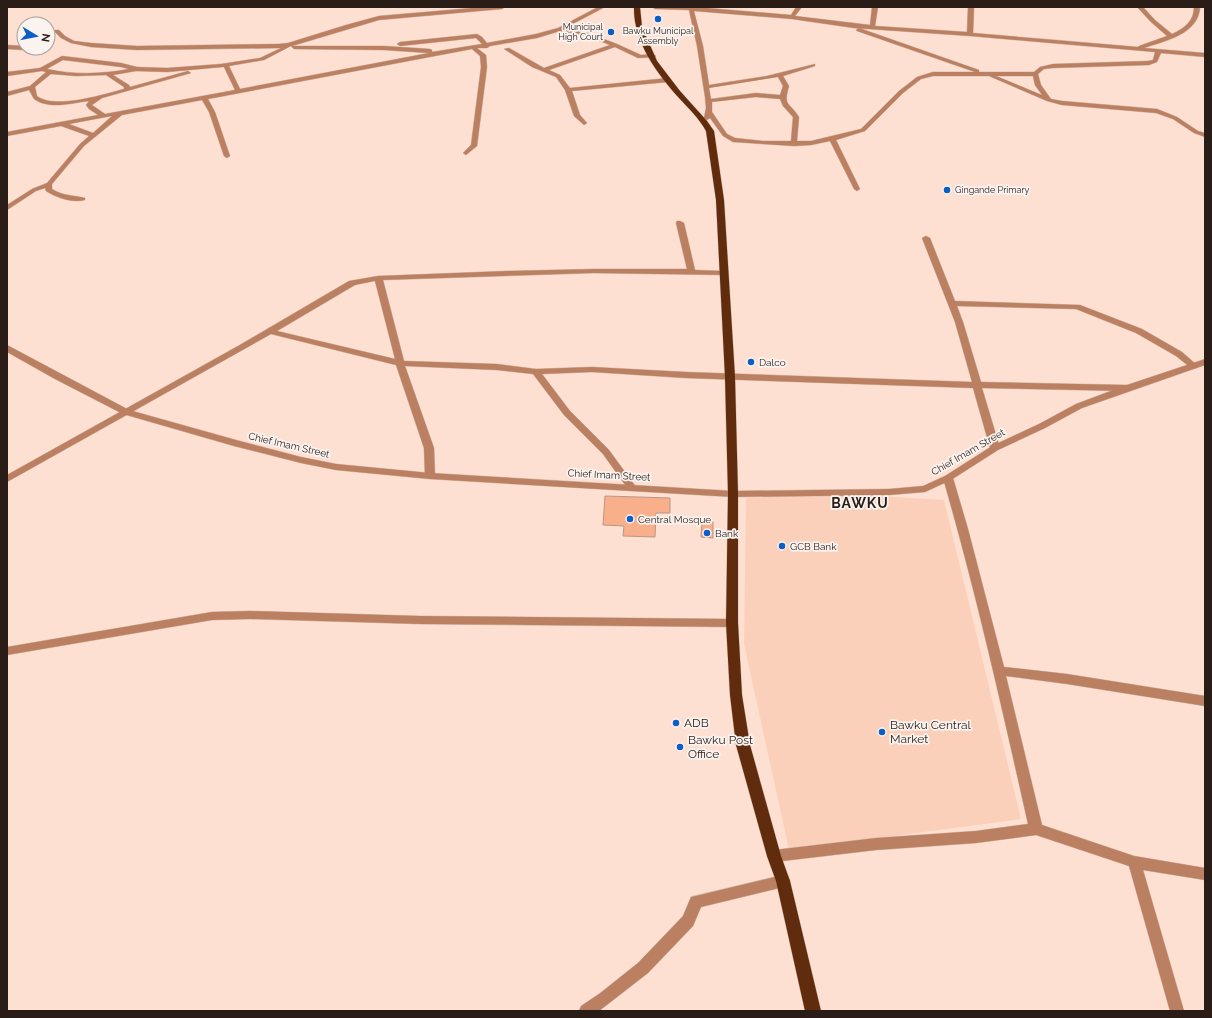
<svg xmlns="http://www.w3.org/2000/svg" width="1212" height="1018" viewBox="0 0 1212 1018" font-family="Raleway,sans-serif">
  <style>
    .built { fill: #fbd0ba }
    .building { fill: #f9af89; stroke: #b89786 }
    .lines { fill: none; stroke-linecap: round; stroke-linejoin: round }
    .minor-casing { stroke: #d7bdb0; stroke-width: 1 }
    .tertiary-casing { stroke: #d7bdb0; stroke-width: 1 }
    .trunk-casing { stroke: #d7bdb0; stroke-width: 1 }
    .minor { fill: #ba8061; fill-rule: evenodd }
    .tertiary { fill: #ba8061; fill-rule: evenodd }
    .trunk { fill: #602c0d; fill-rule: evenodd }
    .poi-dot { fill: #0c5ec7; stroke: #faf3ef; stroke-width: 1.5 }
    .labels { text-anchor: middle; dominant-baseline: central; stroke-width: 3.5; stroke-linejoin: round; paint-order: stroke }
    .far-poi-label { font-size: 9px; fill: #2a1d17; stroke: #faf3ef; text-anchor: end }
    .poi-label { font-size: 10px; fill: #2a1d17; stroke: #faf3ef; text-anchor: start }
    .street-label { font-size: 10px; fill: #2a1d17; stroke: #faf3ef }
    .near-poi-label { font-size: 12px; fill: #2a1d17; stroke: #faf3ef; text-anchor: start }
    .district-label { font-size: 14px; font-weight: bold; letter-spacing: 1px; fill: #2a1d17; stroke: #faf3ef }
  </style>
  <rect width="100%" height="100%" fill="#fde0d2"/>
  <path class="built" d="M847 494 944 500 1021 819 789 850 744 644 746 498Z"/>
  <path class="building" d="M605 496 670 498V513H656L655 537 623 536 624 526 603 525Z
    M702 522H713V538L701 537Z"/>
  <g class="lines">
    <defs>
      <path id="minor" d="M484 7H505L502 9 379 20 292 46H384L430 49 432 50V52L482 44 476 38 400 46 397 44 400 42 477 34 482 37 487 43 536 34 558 28 598 7H605L565 28 588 33 617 44 641 55 653 54 656 56 655 57 638 58 615 47 549 70 560 75 570 88 668 78 671 80 668 82 572 91 580 115 587 123 584 125 574 116 565 90 556 77 532 67 504 49 509 48 544 68 610 45 585 35 560 31 537 38 490 46 487 48H477L486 55 487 67 477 146 466 155 463 153 471 145 481 67 480 56 472 49 208 99 215 112 230 156 227 158 224 156 209 112 202 100 122 115 84 146 52 184V189C63 196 73 195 85 198V200C72 203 57 198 46 191L45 188 36 191 7 210V205L32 189 47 183 80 144 89 136 61 126 7 136V132L98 115 89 109 86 105 89 101C72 103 49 110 34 99L29 90 7 96V92L30 86 46 72 42 71 7 76V72L40 68 62 56 121 63 137 67 167 68 221 64 260 58 281 48 137 50 91 47 71 43 61 38 55 32V30H59L65 36 74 41 91 43 137 46 279 44 288 43 346 25 379 16ZM291 46 294 49 384 50 429 53 240 89 229 66 264 60ZM63 60 121 67 129 69C103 74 73 75 47 69ZM224 67 235 90 105 114 92 105 102 98 191 73 188 71 130 87 129 85 113 75 136 71 167 72ZM51 74 76 76 106 75 124 87V89C105 94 54 110 37 96L35 87ZM112 116 93 133 69 124Z
        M652 7H695L791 15 796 7H802L795 16 870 25 872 7H878L875 26 967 32 968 7H974L973 33 1138 47 1139 46 1167 36 1151 22 1137 7H1143L1155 20 1172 34C1185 28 1194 21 1194 7H1200C1199 34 1165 41 1144 48L1205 53V57L1161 53 1157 62 1149 65 1053 68 1044 69 1038 74 1041 85 1051 99 1062 101 1157 109 1177 117 1198 131 1205 133V137L1194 133 1173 119 1156 113 1062 105 1047 101 989 76H933L921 79 903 93 865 131 836 140 860 189 857 191 854 189 830 141 811 145 794 146 733 142 723 136 710 118 707 120 704 118 706 108 705 97 697 46 689 10 655 9ZM694 11 792 19 854 28 970 36 1155 52 1153 60 1148 61 1053 64 1040 67 1034 72H979V70L859 28 856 30 857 31 975 72H933L917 77 899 91 861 129 811 141H797L799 117C789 101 783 107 789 86L783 76 815 66V64L767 76 709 85 703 46ZM996 76H1033L1035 85 1042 95ZM778 77 783 86 780 95 756 93 711 99 709 88ZM756 97 780 99 783 106 793 117 791 141H763L735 138 727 134 712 112V102Z
        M7 45 24 46V48H27L24 50 7 49Z
        M48 47 49 48 48 49C44 50 38 51 35 48Z
        M677 221H680L684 223 695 270 723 271 727 273 726 275 594 273 383 280 404 361 497 364 536 369 592 367 686 372 972 382 955 322 922 238 926 236 930 238 955 301 1080 305 1142 329 1182 352 1198 366 1197 368H1191L1176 356 1136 333 1076 309 957 306 963 322 981 382 1127 385 1131 388 1127 391 982 388 1000 448 995 451 990 448 973 388 686 378 592 372 542 374 570 411 609 450 636 487 631 490 628 489 603 454 564 415 533 374 497 370 405 366 434 448 435 476 430 479 427 478 425 476 424 448 396 365 271 334 7 482V475L238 346 349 281 378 276 507 271 594 269H687L676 223ZM375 281 395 359 277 331 355 285Z
        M948 475 953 478 968 529 1004 667 1067 674 1205 696V706L1067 684 1006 676 1042 825 1134 856 1205 868V880L1143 870 1184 1011H1170L1129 866 1036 835 976 843 876 850 774 862 769 860 767 856 769 852 774 850 876 838 976 831 1028 824C1002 708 976 592 943 478Z
        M250 611 420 616 732 619 736 620 738 623 736 626 732 627 420 624 250 619 212 620 7 655V647L212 612Z
        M783 875 788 876 790 881 788 886 701 907 693 926 648 973 599 1011H579L581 1006 599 994 638 963 683 916 691 897Z"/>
      <path id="tertiary" d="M7 345 129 410 236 440 301 457 336 464 430 473 733 491 889 489 923 486 945 476 992 446 1039 424 1076 404 1124 386 1205 359V365L1082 408 1045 428 998 450 951 480 925 492 889 495 733 497 430 479 336 470 301 463 234 446 123 414 55 379 7 352Z"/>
      <path id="trunk" d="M634 7H640L642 27 657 61 680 91 707 121 714 131 724 200 735 377 738 494V623L742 695 750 745 781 856 790 881 821 1011H805L776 881 767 856 736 745 730 695 726 623 728 494 725 377 716 200 706 131C699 118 689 109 679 98 657 74 633 41 634 7Z"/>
    </defs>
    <use href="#minor" class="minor-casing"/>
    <use href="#tertiary" class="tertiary-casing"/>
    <use href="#trunk" class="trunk-casing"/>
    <use href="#minor" class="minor"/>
    <use href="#tertiary" class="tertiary"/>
    <use href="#trunk" class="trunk"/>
  </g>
  <g class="poi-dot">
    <circle cx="658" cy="19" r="4"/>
    <circle cx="611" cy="32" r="4"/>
    <circle cx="947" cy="190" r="4"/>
    <circle cx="751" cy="362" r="4"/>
    <circle cx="630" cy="519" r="4"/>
    <circle cx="707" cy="533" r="4"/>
    <circle cx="782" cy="546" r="4"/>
    <circle cx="676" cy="723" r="4"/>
    <circle cx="882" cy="732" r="4"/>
    <circle cx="680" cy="747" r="4"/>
  </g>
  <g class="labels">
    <g class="far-poi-label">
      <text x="603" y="27">Municipal<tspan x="603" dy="10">High Court</tspan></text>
      <text x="658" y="31" text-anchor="middle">Bawku Municipal<tspan x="658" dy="10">Assembly</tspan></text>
      <text x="955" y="190" text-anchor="start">Gingande Primary</text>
    </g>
    <g class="poi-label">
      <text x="759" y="362">Dalco</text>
      <text x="638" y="519">Central Mosque</text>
      <text x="715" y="533">Bank</text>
      <text x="790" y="546">GCB Bank</text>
    </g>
    <g class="street-label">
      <text transform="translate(289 445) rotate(13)">Chief Imam Street</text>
      <text transform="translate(968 452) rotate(-30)">Chief Imam Street</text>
      <text transform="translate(609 475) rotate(3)">Chief Imam Street</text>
    </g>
    <g class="near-poi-label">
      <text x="684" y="723">ADB</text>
      <text x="890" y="725">Bawku Central<tspan x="890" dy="14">Market</tspan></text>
      <text x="688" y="740">Bawku Post<tspan x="688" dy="14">Office</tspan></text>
    </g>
    <g class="district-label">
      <text x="860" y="503">BAWKU</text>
    </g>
  </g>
  <rect width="1212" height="1018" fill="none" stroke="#2a1d17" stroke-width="16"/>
  <g transform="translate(36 36) rotate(100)"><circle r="19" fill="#faf3ef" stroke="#a79d99"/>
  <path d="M0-3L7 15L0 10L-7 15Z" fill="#0c5ec7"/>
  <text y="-6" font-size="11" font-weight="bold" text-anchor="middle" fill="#2a1d17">N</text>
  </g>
</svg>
